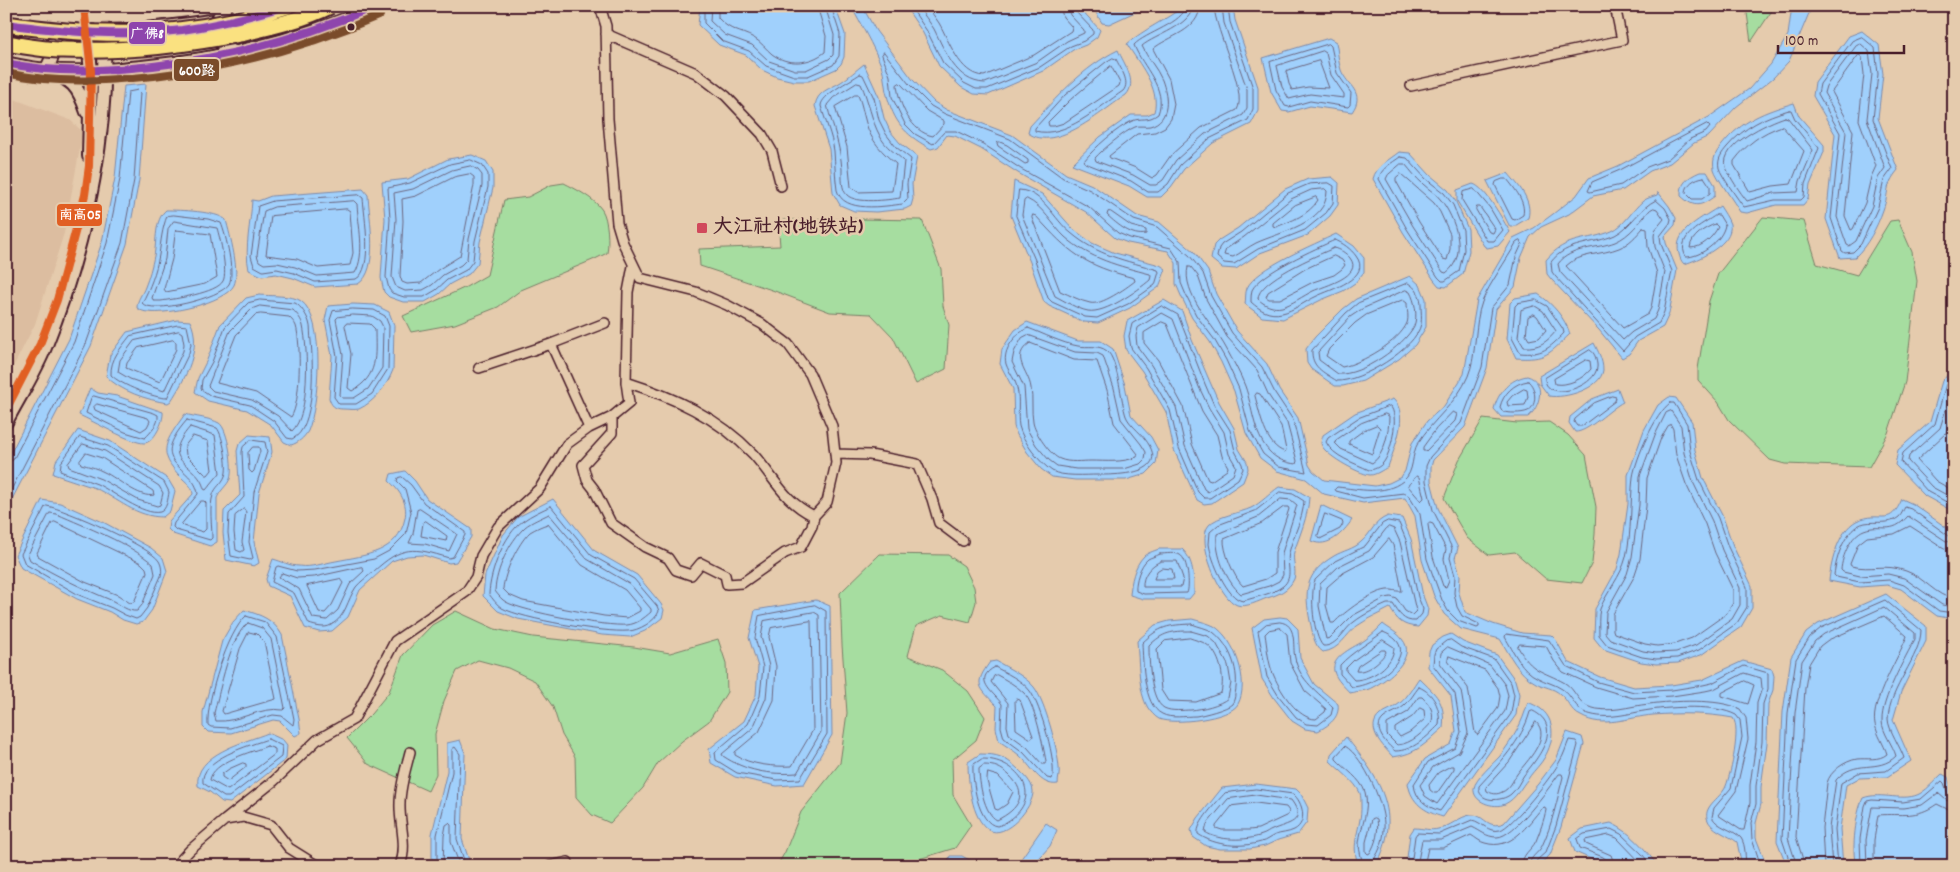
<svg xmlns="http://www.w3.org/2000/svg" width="1960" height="872" viewBox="0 0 1960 872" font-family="Dekko,'LXGW WenKai TC',sans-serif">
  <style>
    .built { fill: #dcbda0 }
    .green { fill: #a6dda0; stroke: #787e66 }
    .water { fill: #a0d0fc; stroke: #7e89a8 }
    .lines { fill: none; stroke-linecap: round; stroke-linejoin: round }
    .shore { stroke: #6c667f; stroke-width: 1 }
    .minor-casing { stroke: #4a1f2b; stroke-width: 12 }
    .secondary-casing { stroke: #4a1f2b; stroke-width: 16 }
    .minor { stroke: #e5cbad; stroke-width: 9 }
    .secondary { stroke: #e5cbad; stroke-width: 12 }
    .primary-bridge-casing { stroke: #4a1f2b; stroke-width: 19; stroke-linecap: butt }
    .primary-bridge { stroke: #fae180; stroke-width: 15 }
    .bus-1-casing { stroke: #e5cbad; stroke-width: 11 }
    .bus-2-casing { stroke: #e5cbad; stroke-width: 11 }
    .bus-3-casing { stroke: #e5cbad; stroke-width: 11 }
    .bus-1 { stroke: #8e44ad; stroke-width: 8 }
    .bus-2 { stroke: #e15e23; stroke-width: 8 }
    .bus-3 { stroke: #7a4b2a; stroke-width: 8 }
    .bus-dot { fill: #4a1f2b; stroke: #e5cbad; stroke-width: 2 }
    .poi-dot { fill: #d1495b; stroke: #e5cbad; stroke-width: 2 }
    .labels { text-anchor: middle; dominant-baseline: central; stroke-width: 5; stroke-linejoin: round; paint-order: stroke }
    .poi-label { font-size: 20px; font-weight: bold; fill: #4a1f2b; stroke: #e5cbad; text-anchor: start }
    .line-badge { stroke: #e5cbad; stroke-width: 2 }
    .badge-label { font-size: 14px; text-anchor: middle; font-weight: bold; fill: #fff }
  </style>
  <rect width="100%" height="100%" fill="#e5cbad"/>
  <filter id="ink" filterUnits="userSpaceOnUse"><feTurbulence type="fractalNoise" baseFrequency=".02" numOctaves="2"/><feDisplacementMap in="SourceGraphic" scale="10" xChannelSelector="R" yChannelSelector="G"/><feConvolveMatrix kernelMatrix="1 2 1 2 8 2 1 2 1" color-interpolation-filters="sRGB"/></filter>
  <g filter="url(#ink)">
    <path class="built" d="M6 96 70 120 83 132 64 233 35 324 6 381Z"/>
    <path class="green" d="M1746 6H1775L1751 42Z
      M564 183C576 189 595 199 602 210 608 219 609 243 607 253L595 259 521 290 498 307 455 324 411 332 403 316 466 287 487 275 504 200 528 197 551 185Z
      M1763 217 1804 221 1817 264 1857 275 1890 221 1898 220 1912 252 1917 281 1905 382 1888 433 1869 467 1785 464 1770 460 1729 420 1718 402 1698 380V369L1709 301 1718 274Z
      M858 219 922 220 941 269 943 306 949 325 946 369 916 384 893 337 871 314 830 312 772 290 700 266 699 249 780 246 778 220Z
      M1483 419 1517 423 1549 422 1568 435 1586 455 1596 507 1595 534 1592 563 1582 583 1546 579 1515 552 1489 555 1467 538 1444 498 1459 460Z
      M880 554 948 555 964 566 974 587 976 602 970 622 942 615 916 626 908 656 942 670 968 691 985 717 976 740 952 760 953 795 971 825 955 848 919 859 915 866H777L785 852 801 812 840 763 847 713 842 645 840 593Z
      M456 611 495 629 533 637 634 647 670 653 718 639 726 663 727 692 709 721 682 741 658 763 643 788 610 823 592 815 576 797 575 757 562 735 553 707 535 681 508 668 478 660 457 671 444 701 435 734 436 774 428 791 368 764 347 738 371 714 389 692 403 655 432 625Z"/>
    <path class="water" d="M700 6H835L845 34 844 57 841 64 836 69 809 81H794L777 77 762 70 746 55 719 45 698 25Z
      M851 6H862L876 31 913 80 934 102 947 110 1012 135 1066 174 1092 185 1137 216 1159 222 1194 252 1208 271 1216 294 1237 331 1267 364 1279 390 1298 418 1309 465 1313 471 1324 480 1375 486 1389 483 1401 477 1405 471 1412 443 1427 421 1444 406 1464 374 1477 300 1513 238 1534 228 1553 214 1576 196 1589 178 1618 166 1709 117 1749 89 1771 64 1788 35 1792 6H1812L1789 61 1773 78 1736 107 1709 136 1694 143 1670 163 1650 171 1623 190 1593 196 1569 214 1541 227 1530 237 1521 258 1515 287 1496 309 1487 368 1465 427 1433 460 1431 467V481L1438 508 1458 548 1455 558 1460 575 1459 593 1465 612 1493 624 1522 633 1551 635 1556 640 1568 662 1600 677 1634 687 1671 685 1702 680 1743 661 1772 669 1774 676 1773 690 1768 704 1767 743 1761 787V804L1756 823V838L1767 866H1742L1737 842C1729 835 1710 830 1707 818 1704 805 1722 797 1726 786 1731 773 1741 729 1733 718 1706 713 1680 713 1653 715 1629 717 1603 729 1581 716 1571 712 1568 700 1560 694 1554 688 1543 687 1536 683 1518 674 1510 655 1500 639L1461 629 1444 614 1434 596 1422 560 1415 516 1405 498 1363 503 1324 494 1306 479 1277 471 1260 458 1246 433 1234 391 1221 362 1210 342 1192 318 1182 298 1176 284V263L1168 251 1128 243 1115 238 1086 212 1018 173 981 149 955 136 947 135 938 147 931 149C908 136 896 126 888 99 884 88 885 76 881 65 873 45 861 25 851 6Z
      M905 6H1078L1100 30 1097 37 1086 45 1073 50 1043 71 988 95 974 94 961 87 939 66 923 33Z
      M1092 6H1148L1109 24 1102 23Z
      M1184 6H1233L1235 20 1258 87V111L1251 124 1213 143 1184 169 1171 187 1161 197H1147L1129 186 1072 164 1100 137 1131 115H1147L1154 112C1161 88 1138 63 1127 44 1144 29 1166 20 1184 6Z
      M1862 31 1879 45 1883 74 1878 118 1898 170C1884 187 1890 191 1883 210 1877 227 1868 245 1855 257L1840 258 1826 219 1835 134 1813 96 1815 82 1849 36Z
      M1329 38 1336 42C1338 51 1338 61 1341 70 1347 86 1366 92 1352 112L1310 106 1289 112 1282 111 1271 92 1263 58Z
      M1118 50C1124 64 1138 82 1126 95 1103 110 1056 153 1028 133L1030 126C1056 98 1083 67 1118 50Z
      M864 64 879 97 884 118 890 131 900 143 917 156 912 184 913 199 911 206 905 209 876 212 854 211 840 205 833 193 829 149 815 106C817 91 830 89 841 82 849 77 856 70 864 64Z
      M146 84 139 180 127 244 91 346 6 511V462L69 339 102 242 115 178 124 86Z
      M1794 103 1799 116 1824 145V152L1810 185 1808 199 1803 205H1776L1747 213 1740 212C1735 203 1716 177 1714 169 1712 159 1716 152 1722 145 1742 120 1764 112 1794 103Z
      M1399 152 1410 153 1430 175 1448 190 1456 202 1468 229 1469 251 1463 274 1446 287 1439 286 1434 280 1403 232 1373 179C1376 166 1389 160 1399 152Z
      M472 155 486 161 493 172V188L480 242 478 263 469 274 450 284 439 294 425 302H403L389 297 384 292 381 278 385 219 382 182 408 179 448 159Z
      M1700 172H1707L1715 185V196C1701 206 1695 209 1681 196 1680 183 1688 177 1700 172Z
      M1508 173C1518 185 1533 200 1528 218L1513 227H1510L1487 181Z
      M1332 177 1339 183 1338 205 1330 216 1308 235 1260 253 1236 269 1222 268 1211 259 1214 245 1219 240 1238 228 1285 189 1308 179Z
      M1014 181 1042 194 1073 229 1092 243 1115 253 1160 265 1166 269 1159 287 1130 308 1098 323 1084 322 1049 306 1044 302 1030 262 1011 216Z
      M1473 184C1485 187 1503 220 1510 232L1498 246 1487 248 1484 246 1457 201V190Z
      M363 189 368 195C369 218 380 271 358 284L315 287 293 278 276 274 262 276 249 270C244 247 251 223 252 200L258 201 271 196Z
      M1658 192 1669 206 1676 218 1675 225 1665 236 1666 243 1677 270 1669 314 1663 327 1638 341 1629 354 1622 358 1599 330 1551 279 1547 274 1546 260C1567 235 1586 242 1612 231 1625 225 1632 210 1643 201 1647 198 1652 197 1657 195Z
      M1720 206C1723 211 1728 218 1730 224 1734 243 1699 260 1684 264 1681 261 1680 258 1679 254 1672 230 1705 217 1720 206Z
      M166 210C179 210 217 211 226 220 230 235 240 272 234 285 225 303 167 315 148 312 144 312 140 310 137 308 137 299 142 295 145 287 149 277 152 266 154 256 157 241 154 220 166 210Z
      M1336 234 1354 246 1364 258V272L1355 283 1343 291 1321 300 1283 319 1262 317 1245 304C1246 299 1245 293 1247 288 1256 268 1315 244 1336 234Z
      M1410 276 1420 285 1426 299V327L1415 345 1399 359 1363 381 1343 386H1335L1311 369 1307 363 1306 349 1315 337 1343 309 1356 299Z
      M1538 294C1552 303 1565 318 1570 334 1549 354 1546 360 1516 358L1507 339 1510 303 1515 298Z
      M259 295C269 296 293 295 301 301 326 318 319 405 308 431 304 438 298 443 291 445L284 442 271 425 247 410 208 401 195 392 198 378 207 360 220 325 246 298Z
      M1164 300 1182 311 1192 340 1210 382 1219 402 1234 428 1239 449 1247 462 1248 469 1243 482 1212 503 1204 504 1197 500 1174 450 1166 412 1142 371 1126 350 1124 336 1127 321Z
      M353 304 375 305 389 312 394 325 393 370C387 386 374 402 359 409 354 410 348 409 343 409 334 409 331 405 329 398L332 356 325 320 328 306Z
      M177 320 190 321C203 347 185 379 171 401L168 403C147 400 120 391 106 376L110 355 127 332Z
      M1027 322 1078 341H1101L1113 349 1125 385 1131 415 1151 437 1158 450 1156 464 1146 474 1126 480H1075L1052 477 1041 469 1027 452 1016 433 1014 426 1013 389 1000 364 1002 349 1015 330Z
      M1594 343C1598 351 1603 360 1603 370 1601 389 1564 399 1549 396L1540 384 1539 376Z
      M1954 368V512L1925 496 1895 465 1898 450 1930 422 1942 381Z
      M1527 376C1547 381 1540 408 1528 417H1501L1494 409C1498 392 1510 379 1527 376Z
      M90 388 98 393 117 396 163 412C164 421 154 443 144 443 131 443 93 421 79 415Z
      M1618 389 1623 402C1611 408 1587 433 1575 432L1569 423 1570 417 1592 399Z
      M1669 397 1676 398 1692 422 1695 450 1703 478 1723 517 1733 546 1752 586V608L1741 627 1701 655 1678 663 1656 664 1641 662 1603 649 1594 638 1595 609 1617 569 1621 554 1628 504V475L1644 430 1658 405Z
      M1393 399C1410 415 1394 448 1388 467 1382 470 1376 475 1370 475 1359 474 1322 454 1321 443 1321 441 1323 436 1323 435L1355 413Z
      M185 414C195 417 210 418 219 423 228 428 234 469 230 479 227 486 220 490 217 498V542L210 546 173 534 168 529 169 521 193 494C192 486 188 484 182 478 155 452 166 441 185 414Z
      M78 430 110 441 168 479 175 491 170 511 163 517C136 517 118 499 95 488 81 483 67 479 53 474L56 461Z
      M249 435 270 437 272 452 259 493 254 542 259 563 254 566 226 560 223 533 224 511 240 495 237 451 239 444Z
      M405 471 415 481 427 499 471 529V537L456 562 449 563 423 555 407 556 392 561 360 590 348 617 332 631 319 632 305 628 290 596 268 586 266 579 273 559C281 561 290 566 299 566 311 568 324 563 336 561 366 555 398 553 405 518 408 503 400 491 389 481L391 474Z
      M1279 487 1295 489 1309 497C1308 517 1300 534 1294 552 1292 561 1297 571 1294 579 1289 590 1278 595 1267 598 1259 601 1246 608 1237 605 1220 599 1195 540 1209 525 1217 516 1240 513 1251 508 1261 503 1270 493 1279 487Z
      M553 499 595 551 637 575 661 604 664 610 662 618 645 631 630 637 602 635 518 619 498 611 483 596 485 575 503 535 518 517Z
      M1902 499 1913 504 1954 533V619L1937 616 1901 589 1887 585 1860 587 1829 581C1831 561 1839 526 1861 519 1883 512 1890 527 1902 499Z
      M42 500 60 503 103 522 151 548 163 558 167 571 152 610 143 622 136 624 123 620 110 612 77 599 21 568 15 555Z
      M1321 505 1352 520C1343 533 1328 549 1311 541Z
      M1388 516 1402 518 1411 539 1423 596 1428 609 1427 616 1418 627C1402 626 1397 620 1390 608 1379 614 1367 619 1357 626 1345 635 1340 650 1323 652 1313 645 1313 633 1310 621 1304 591 1305 573 1334 556 1342 551 1354 549 1361 542 1372 533 1373 522 1388 516Z
      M1159 549H1182C1194 560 1194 578 1194 593L1189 599H1143L1130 595C1131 582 1134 566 1144 556 1147 553 1154 551 1159 549Z
      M1886 594 1926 626V641L1901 692 1893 720 1911 761 1887 777 1859 778 1846 785 1840 829 1843 866H1787L1777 841 1783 712 1791 657 1806 633 1818 624Z
      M816 600 830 606 832 735 804 784 777 786 735 777 711 763 709 749 744 721 756 695 758 667 749 638 755 610Z
      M244 610C261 615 273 619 282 635L299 719 301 733 295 736 280 721 273 720 231 733 208 732 203 727V712L222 641 233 622Z
      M1280 617 1287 618 1298 629 1300 658 1314 684 1338 704C1340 718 1329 725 1318 731L1305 729 1292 721 1274 698 1262 679 1252 628 1264 619Z
      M1192 619C1199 621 1208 623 1214 626 1235 639 1250 682 1238 704 1230 719 1173 725 1159 719 1155 717 1150 711 1148 708 1138 693 1139 660 1137 641L1155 625 1169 621Z
      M1383 624C1389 629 1398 633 1402 639 1418 657 1387 680 1373 687 1367 691 1358 691 1350 693 1345 687 1336 680 1334 671 1331 656 1355 647 1365 640 1372 635 1377 630 1383 624Z
      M1451 634 1463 642 1497 655 1515 680 1519 694 1516 715 1443 817C1425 812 1411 803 1408 783L1425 759 1451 744 1456 731 1451 696 1428 667 1429 652 1432 645 1443 637Z
      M996 661C1008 668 1025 676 1034 687 1045 701 1058 750 1059 768 1060 773 1058 779 1058 784 1040 787 1031 765 1019 755 1013 750 1006 746 999 741L996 728 997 706C979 687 973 685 990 662Z
      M1419 678C1436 695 1446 701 1443 728 1426 743 1417 754 1393 757 1384 747 1364 728 1380 715 1386 710 1395 708 1400 703 1408 697 1413 686 1419 678Z
      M1528 702C1532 704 1537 706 1541 709 1559 723 1552 749 1540 764 1536 769 1531 774 1528 779 1520 788 1517 798 1505 804 1494 809 1472 802 1474 788 1475 779 1494 763 1500 756 1514 737 1522 724 1528 702Z
      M1567 732 1582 737 1584 744 1561 827 1550 855 1538 866H1406L1410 834 1414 828C1422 828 1431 831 1438 829 1450 827 1460 816 1471 815 1485 814 1486 830 1504 823L1538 784 1556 760Z
      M268 733 283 740 287 745 286 759 230 803 222 802 210 792 198 786C193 754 246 742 268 733Z
      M1346 737C1379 778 1404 813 1376 866H1359C1349 843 1362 828 1361 805 1361 801 1361 796 1360 793 1355 781 1339 770 1330 761L1331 754Z
      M460 740 465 753 462 839 471 866H432V834L447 771V743Z
      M980 754C998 754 1005 757 1018 769 1024 775 1032 782 1033 791 1034 807 1005 840 989 830 971 819 968 780 968 762Z
      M1942 774 1948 777 1954 799 1953 866H1856C1851 850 1856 812 1863 798 1881 791 1905 803 1921 793 1929 788 1935 780 1942 774Z
      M1256 784 1296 789 1301 794 1308 808 1307 822 1298 834 1278 840 1265 846 1250 849H1220L1206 846 1193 837 1191 830 1198 818 1222 788Z
      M1046 823 1057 830 1050 846 1032 866H1016Z
      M1611 823C1631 832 1645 849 1658 866H1607L1575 852 1570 838 1582 829Z
      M950 856H962L975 863 974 866H946Z"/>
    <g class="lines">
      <path class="shore" d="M704 6V23L722 41 749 51 766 66 794 76H808L833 65 839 56 840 34 831 6
        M711 6 710 21 725 35 752 45 769 61 795 70H806L829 59 833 55 834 35 825 6
        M718 6V18C731 32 739 30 754 38 761 42 766 49 772 54 788 66 810 64 825 52L826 36 817 6
        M910 6 927 31 943 63 964 83 976 89H987L1040 67 1071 46 1084 41 1093 34V30L1076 12 1074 6
        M918 6C923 14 929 21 934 29 945 51 956 82 985 83L1037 62 1067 41 1084 33V30L1070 15 1068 6
        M927 6C931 12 935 17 939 23 949 40 959 75 984 76L1034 55 1071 31 1072 27 1063 17 1060 6
        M1186 6C1184 23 1145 33 1134 45 1142 67 1168 88 1158 114 1148 122 1141 117 1132 121 1117 128 1094 148 1084 161L1085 163 1131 181 1148 192H1158L1168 184 1180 165 1209 139 1248 120 1253 109V88L1230 22 1228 6
        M1193 6C1191 26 1155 35 1142 46 1147 58 1157 68 1162 80 1168 96 1171 120 1150 126 1145 127 1139 125 1135 127 1125 131 1102 150 1095 158L1096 161 1133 175 1150 185H1156L1163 180 1176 160 1205 134 1243 115 1247 108V89L1224 23 1222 6
        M1200 6C1199 31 1168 36 1153 49L1169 79 1174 104 1171 119 1165 127 1155 132 1137 134 1109 156 1110 158 1136 168 1152 178 1157 175 1171 155 1201 128 1237 110C1248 92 1215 32 1214 6
        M1862 37 1875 48 1878 74 1873 119 1892 169 1884 180 1878 207 1861 244 1853 252 1845 253 1842 251 1831 218 1840 133 1818 94 1820 84 1852 41Z
        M1329 44 1331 46 1337 73 1351 93 1350 105 1348 107 1310 101 1289 107 1285 106 1276 90 1270 62Z
        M1861 44 1869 51 1872 74 1867 119 1885 168 1878 178 1872 206 1856 241 1849 246 1847 245 1837 217 1846 132 1824 93 1826 86 1856 46Z
        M1323 51 1326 53 1331 75 1344 94V98L1310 94 1289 99 1282 87 1277 66Z
        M884 52 909 84 931 106 945 114 1010 139 1063 178 1090 190 1134 220 1157 227 1190 256 1203 273 1211 296 1232 333 1262 367 1275 393 1293 420 1306 472 1279 467 1263 454 1250 431 1239 389 1226 360 1214 339 1196 315 1186 295 1181 283 1180 262 1171 248 1130 238 1118 233 1089 207 1021 169 983 144 956 131H945L933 144 915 134 905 124 892 97 890 76 882 55Z
        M1859 55 1862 57 1864 74 1859 120 1876 166 1871 177 1865 203 1853 229 1851 230 1845 216 1853 131 1832 92Z
        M1113 58 1116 59C1120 68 1131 82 1123 91 1099 107 1065 139 1035 131V128L1065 95 1106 62Z
        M1319 61 1329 88 1308 87 1292 90 1289 84 1286 71Z
        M1111 66 1120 83 1119 86 1064 123 1054 126H1049L1048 122 1070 100Z
        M860 74 863 75 874 98 879 120 886 134 896 147 911 159 907 184 908 199 903 204C885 206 843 214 837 190 835 177 835 163 834 151 832 136 825 120 821 106 821 95 850 81 860 74Z
        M857 83 861 84C869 101 871 120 880 136 885 147 896 153 904 161L900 198C888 200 856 204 847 195 841 189 842 177 842 169 840 144 833 128 827 105L833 98Z
        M900 83 927 111 944 121V124L933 136C911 132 899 105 897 85Z
        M855 95H858C862 104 863 113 866 123 871 141 882 152 896 164L892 191 858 192 851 187 847 147 835 107Z
        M1789 110H1791L1795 119 1819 148 1805 184 1804 197 1801 200H1775L1744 207C1739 201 1721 175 1719 168 1717 159 1722 153 1727 147 1744 127 1764 117 1789 110Z
        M1785 117 1788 118 1813 150 1800 181 1798 192 1774 193 1747 201C1740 192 1730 178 1726 167 1719 145 1769 122 1785 117Z
        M1707 124 1710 127 1706 132 1690 139 1668 159 1647 167 1621 185 1590 192 1588 191 1592 182 1620 170Z
        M1782 126 1804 151 1791 184 1773 186 1750 192 1734 165V161C1747 144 1761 133 1782 126Z
        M1000 142 1007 145 1028 160V163L1025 164 998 146 997 143Z
        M1400 157 1407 158 1426 179 1444 193 1453 205 1463 230 1464 250 1459 271 1445 281H1442L1438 277 1407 229 1379 179C1380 169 1392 163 1400 157Z
        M471 160 482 165 488 174V187L475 241 473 261 466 270 447 280 436 290 424 297H404L392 293 389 289 386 277 390 219 388 188 410 183 450 164Z
        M1401 164H1405C1411 171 1416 178 1423 184 1429 190 1436 193 1441 200 1455 218 1469 256 1446 273L1443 272 1413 226 1386 179 1388 175Z
        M471 166 478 170 482 175V186L469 239 467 259 461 265 443 275 432 285 423 290 405 291 396 287 392 277 396 219 394 193 413 189 452 170Z
        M470 174 474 177V185L460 256 439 269 421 283 407 284 402 282 400 276 403 221 402 199 416 196 454 177Z
        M1401 174 1434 203 1440 212 1450 234V249L1447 260 1443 259 1419 222 1396 181V178Z
        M1704 177 1710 186V193L1702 199H1692L1686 193C1686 184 1695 178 1704 177Z
        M1503 179H1507C1515 189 1526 202 1523 215L1515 220 1512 219 1495 185 1496 182Z
        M1329 183 1334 186 1333 203 1326 213 1305 230 1258 249 1234 264 1224 263 1217 257 1219 248 1222 244 1241 232 1288 193 1309 184Z
        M1325 189 1327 191C1327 223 1280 232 1256 243 1248 247 1241 253 1233 257L1224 255 1226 249 1244 237 1291 199 1311 190Z
        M1474 189 1490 208 1503 230 1494 241H1487L1462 200 1463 192Z
        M1019 190C1043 191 1054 220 1071 233 1098 256 1125 260 1158 270L1159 272 1155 285 1128 304 1097 318 1085 317 1052 302 1048 298 1035 260 1016 216Z
        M359 195 363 198C364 215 374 270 356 279L315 282 294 273 277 269 263 271 254 266 251 256 258 206 273 201Z
        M1316 197 1318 200C1309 215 1291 221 1276 227L1273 226V223L1295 205Z
        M1027 199C1044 207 1052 225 1065 237 1090 259 1119 266 1150 274L1151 276 1150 280C1137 291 1105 314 1088 311 1077 309 1065 301 1055 296L1022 215 1024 201Z
        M1656 200 1665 208 1671 219 1670 223 1660 236 1661 244 1672 271 1664 312 1659 323 1635 337 1623 351 1555 276 1552 272 1551 262C1567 241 1593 245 1615 235 1631 227 1639 208 1656 200Z
        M354 201 357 204C358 224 366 254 355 273L317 276 295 267 277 263 264 264 259 261 257 255 264 211 274 207Z
        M1477 207H1480L1495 229 1493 233 1489 232 1476 210Z
        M1654 208 1657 209 1664 219 1655 230 1654 236 1655 247 1665 272 1658 310 1654 319 1632 332 1623 340 1560 272 1558 264C1570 247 1597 249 1615 242 1630 236 1640 221 1650 210Z
        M347 209 350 211 353 253 350 265 318 268 297 259 266 255 271 216Z
        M1111 212 1131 226 1146 230V234C1132 237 1118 225 1107 215L1108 212Z
        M174 215 208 219 221 223C226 235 235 273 229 284 221 298 151 315 142 303 150 288 156 272 159 255 161 241 162 229 167 216Z
        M1033 215 1036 216C1070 254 1084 265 1134 278L1135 281C1126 288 1101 306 1090 303 1080 301 1070 295 1060 291L1032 218Z
        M1716 215H1719L1725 225C1722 241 1701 257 1686 257 1675 236 1702 225 1716 215Z
        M174 221 217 228C220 238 228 272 223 281 217 293 174 299 161 301H154L152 298 165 259 168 229Z
        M1715 224 1718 227C1713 237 1702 248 1690 248 1691 236 1705 228 1715 224Z
        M1643 228 1647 229 1648 247 1657 273 1651 308 1648 314 1623 328 1566 266C1579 253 1602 255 1619 248 1629 244 1636 236 1643 228Z
        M176 230 210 234 217 277 205 284 166 292 164 289 172 259Z
        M1335 240C1343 243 1351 249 1356 256 1373 278 1329 290 1317 296 1306 301 1293 311 1282 313 1269 316 1260 310 1251 302 1251 298 1251 294 1252 290 1260 273 1317 248 1335 240Z
        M1520 241 1522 244 1516 257 1510 285 1491 308 1482 367 1461 423 1430 457 1426 466V481L1433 510 1452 548 1450 558 1455 576 1454 593 1457 607 1462 616 1479 624V627L1477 628 1458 621 1448 611 1442 600 1427 559 1420 514 1409 496 1404 493 1363 498 1336 491 1335 489 1337 487C1359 489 1384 496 1403 481 1415 472 1411 454 1418 443 1433 419 1457 403 1468 376 1477 355 1474 323 1482 302 1489 284 1507 260 1516 243Z
        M1334 248C1340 249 1346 253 1350 258 1364 276 1324 286 1313 291 1303 296 1292 304 1282 307 1273 309 1264 305 1258 299 1257 280 1318 255 1334 248Z
        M1334 256 1342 260 1345 265 1342 269 1334 275 1313 282 1280 299H1269L1266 297 1268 292 1305 269Z
        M1188 267H1191L1198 276 1206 299 1227 337 1257 370 1269 396 1287 423 1297 461 1296 464C1286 463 1276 459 1269 451 1253 433 1253 408 1245 386 1240 373 1233 361 1226 348 1215 327 1181 293 1188 267Z
        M1408 283C1416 287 1421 296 1421 305 1421 311 1422 318 1421 324 1416 349 1360 382 1337 381 1323 372 1311 367 1312 350L1346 313 1358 303Z
        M1406 290 1410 292C1415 301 1418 316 1414 326 1404 346 1361 376 1338 374L1319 360 1318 352 1350 317 1362 309Z
        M260 300 295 303C301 306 307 316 309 322 311 327 310 335 311 341 313 363 316 429 292 439L287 438 274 421 250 405 211 396 201 389 202 380 212 362 225 327 248 303Z
        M1403 300 1407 303C1407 309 1409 318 1407 323 1399 342 1362 363 1342 367L1326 356 1329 349 1355 323 1366 315Z
        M1536 300 1547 306 1563 329 1564 333C1549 349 1542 355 1520 353L1512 338 1515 306 1518 303Z
        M260 306 293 310C297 314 302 320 303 326 308 349 310 415 292 431L278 416 252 400 213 391 208 386 230 331 252 309Z
        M1162 306 1178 315 1205 384 1214 405 1230 430 1235 451 1242 464 1243 469 1238 479 1210 498H1204L1198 492 1179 448 1170 410 1146 368 1131 348 1129 336 1132 324Z
        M1535 306 1543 311 1556 331C1547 342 1539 348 1524 347L1518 337 1521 310Z
        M353 309 374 310 385 316 389 326 388 369 372 394 356 404H339L334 397 337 356 330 320 333 311Z
        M1162 313 1173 319 1199 387 1209 408 1224 432 1229 454 1236 466 1233 475 1208 492 1204 489 1185 446 1176 407 1151 365 1137 346 1136 336 1138 328Z
        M261 314 289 317C291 319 295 323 296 326 301 343 301 403 291 417L256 393 217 383 236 335 255 315Z
        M1534 314 1537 316 1546 330 1539 338 1529 340 1526 335 1528 317Z
        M353 315 372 316 380 321 383 327 382 368 368 389 354 398H342L340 395 343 355 336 319 338 317Z
        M1162 322 1167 324 1193 389 1202 411 1217 435 1222 456 1228 467 1227 470 1211 481 1208 480 1192 444 1183 406 1158 360 1144 343V333Z
        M347 323 370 324 375 329C375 356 379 376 352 391L348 388 351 354 345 326Z
        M178 325 187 326 191 344 189 353 167 398C154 398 121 385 111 375 110 359 121 348 130 336Z
        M1028 328C1044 334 1061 343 1078 346 1088 348 1098 344 1107 351 1118 360 1121 402 1126 416 1129 424 1140 432 1145 439 1173 475 1118 475 1097 475 1086 475 1062 477 1052 471 1039 462 1023 442 1019 426 1017 414 1020 400 1017 388 1016 380 1009 373 1006 364 1002 350 1016 333 1028 328Z
        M179 331 182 333 184 344 183 351 164 391 130 379 118 372 120 360 134 341Z
        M1028 335 1075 352 1097 353 1103 356 1114 388 1121 419 1141 444 1146 452 1145 459 1140 464 1124 469H1076L1057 466 1049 460 1036 445 1027 429 1024 387 1012 362 1014 352 1022 338Z
        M173 340 176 342V349L160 382 126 368 127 363 138 348Z
        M1030 343 1074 360 1097 361 1107 390 1114 423 1138 454 1137 457C1122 463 1106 461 1091 461 1082 461 1069 463 1060 459 1051 456 1034 432 1033 422 1031 411 1033 399 1031 388 1029 371 1009 357 1030 343Z
        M1590 350C1595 353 1596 358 1597 364 1600 387 1544 404 1545 378Z
        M1586 360 1590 361 1591 369C1583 379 1568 386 1555 384L1554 379Z
        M1954 375 1946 384 1935 424 1903 453 1901 462 1928 492 1954 506
        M1528 381C1536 387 1538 405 1528 411 1521 414 1509 413 1503 412L1500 407C1503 394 1514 383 1528 381Z
        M1954 384 1940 428 1909 456 1908 461 1932 487 1954 499
        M1524 389 1527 390 1528 397 1525 405 1508 406 1507 402 1512 396Z
        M1257 393 1260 394 1281 426 1286 450 1285 452C1265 446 1260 414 1255 396Z
        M94 396 154 413 158 415C159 424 151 432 145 438L125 432 86 413 91 398Z
        M1612 396 1616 397 1615 401 1582 426H1577L1574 422 1575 419 1594 403Z
        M1670 403H1674L1687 424 1690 451 1699 480 1718 518 1728 547 1747 587V607L1737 623 1699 650 1677 658 1656 659 1642 657 1607 645 1599 635C1599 627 1598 616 1600 609 1607 591 1621 577 1626 557 1632 531 1630 504 1633 477 1636 458 1655 414 1670 403Z
        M97 404 148 418 150 421 147 427 141 431 95 410 94 407Z
        M1390 406C1400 414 1391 454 1383 463 1380 467 1373 470 1369 470 1355 463 1333 457 1326 442L1328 438 1358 418Z
        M1954 408 1946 433 1917 460 1936 481 1954 491
        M1671 411 1681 426 1684 453 1693 482 1712 521 1722 550 1740 588V605L1732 619 1696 645 1676 652 1656 653 1643 651 1610 639 1605 633 1606 612 1627 574 1632 557 1639 505 1640 476 1655 435 1666 413Z
        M1453 412 1457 414 1455 421 1426 451H1423V447L1436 429Z
        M1385 414 1389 416C1389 431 1385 455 1372 463L1341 449 1335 443 1336 440 1361 423Z
        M187 420 217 428C223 435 229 468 225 476 222 484 215 487 213 495 209 508 212 525 212 538L210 540 176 530 173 527 174 523 198 494C194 463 145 468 187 420Z
        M1377 425 1380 428 1372 454 1349 444V441L1364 430Z
        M1671 425 1673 429 1676 455 1686 484 1705 524 1715 553 1733 590V603L1726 614 1692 638 1675 644 1657 646 1645 644 1614 633 1613 630V614L1634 577 1640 559 1646 506 1647 478 1661 438 1668 426Z
        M190 427 215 435 220 473 206 490 204 489C198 461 157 465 190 427Z
        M193 436 208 441 212 470 208 475H206L186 455 185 446Z
        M80 437 108 446 164 482 169 492C168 498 167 510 160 512 144 516 112 491 97 484 85 479 72 476 60 471L61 463Z
        M251 440 265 442 267 452 254 492 249 542 253 558 250 560 231 556 228 533 229 514 244 497 242 452 243 447Z
        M83 444 105 451 159 486 163 493 160 505 157 506 138 500 101 479 69 467 68 464Z
        M253 447H259L260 451 254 471 252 473 249 470 248 453Z
        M86 453 102 458 153 491 154 495C140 499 117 478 104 472 97 468 88 466 81 464L80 461Z
        M6 463 13 460 74 342 107 243 120 179 128 92 138 90 140 93 134 180 122 243 86 344 6 500
        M1417 476 1419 477 1424 498 1421 501 1408 486Z
        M402 477 411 485 424 503 465 532V535L453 557 449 558C413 547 402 545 373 572 367 577 360 582 356 587 347 600 346 617 331 625 325 629 315 626 309 624L294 593 272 582 276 567 278 566 297 571 315 570 374 559 389 551 406 534 411 512 405 489 397 481 398 478Z
        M1280 492 1293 494 1304 501C1303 519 1293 535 1289 553 1286 564 1294 577 1283 586 1273 594 1255 597 1243 601 1227 599 1211 559 1209 544 1209 540 1210 536 1210 532L1218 525 1255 511Z
        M1281 499 1291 500 1297 505 1282 553 1283 575 1279 581 1269 586 1241 594C1226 581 1215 554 1217 534L1258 517Z
        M201 501H204L206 503V529L203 532 184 526 182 524Z
        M47 506C65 509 151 547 159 561 162 566 162 572 161 576L147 608 140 617 136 619 125 615 112 608 79 595 25 564 21 554 45 507Z
        M551 506 591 555 634 579 657 606 659 611C656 621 638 631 628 631 604 633 522 619 502 608 497 605 492 598 489 594 490 572 504 534 523 521 531 515 542 510 551 506Z
        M1284 507H1288L1289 509 1275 552V573L1266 579 1243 586C1234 578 1223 550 1224 539L1262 523Z
        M244 509 246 512 242 542 244 550 241 552 236 550 234 532 235 516Z
        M420 509 457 534 449 551 425 544 409 543 413 534 417 510Z
        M50 513 57 514C86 527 129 543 153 564L155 574 142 605 137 611C128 612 121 605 113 601 84 589 56 576 30 560L28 555Z
        M549 514 587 559 630 584 651 609V612C644 618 637 624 627 625 606 627 524 612 506 602 502 600 498 595 495 591 496 570 509 542 525 527 531 522 541 518 549 514Z
        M1325 514 1342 521 1343 524 1340 529 1320 539 1318 536Z
        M426 521 447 536 446 541 421 536 423 523Z
        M1388 521 1399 523 1406 540 1418 597 1423 609 1422 614 1416 621C1403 622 1399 613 1393 604H1387C1376 609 1364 614 1354 622 1344 629 1337 647 1323 646 1313 636 1310 594 1315 580L1335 561 1365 546 1382 524Z
        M55 522 141 563 146 568 147 572 134 602 130 603 118 595 85 582 38 556 37 553 52 523Z
        M1430 523 1433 524 1446 549 1444 559 1449 580 1446 587 1443 586 1433 557 1428 525Z
        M548 524 582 565 625 590 640 608V611L627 618 604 616 523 601 509 595 503 589C504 573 518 543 530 532 535 529 543 525 548 524Z
        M1389 527 1394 529 1400 542 1416 611 1412 615 1405 611 1397 599 1391 597 1385 598 1352 616 1330 638 1326 639 1319 606 1320 584 1339 566 1369 551 1386 529Z
        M1954 537 1949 536 1911 509 1905 507C1903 510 1902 514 1899 517 1890 525 1876 521 1865 523 1845 527 1836 558 1834 575L1836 577 1860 582 1889 580 1904 585 1939 611 1954 613
        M1389 539 1393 545 1402 591C1397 592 1392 589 1387 590 1371 592 1344 612 1334 623H1331L1326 605 1327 587 1343 573 1373 557Z
        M1954 543 1946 541 1908 516C1891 536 1882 523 1864 530 1851 535 1842 556 1841 570L1843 572 1860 576 1888 574 1904 578 1942 605 1954 607
        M1954 550 1944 548 1910 526 1894 534 1867 537 1858 544 1850 564 1851 566C1872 571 1884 563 1906 571 1924 577 1935 596 1954 599
        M1160 554C1165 554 1176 552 1180 555 1188 559 1190 587 1187 593L1144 594 1136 591C1135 582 1140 565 1148 559 1151 557 1157 556 1160 554Z
        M1161 561H1177L1183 578 1181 587H1143C1142 575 1151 565 1161 561Z
        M362 567 364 571 350 584 338 610 327 620 313 618 299 589 279 577 282 573 297 578 314 577Z
        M1162 568 1172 569 1174 579H1154L1157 571Z
        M340 579 343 583 332 605 325 613 319 612 307 586Z
        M815 605 826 611 827 734 800 779 777 780 737 773 716 760 715 752 748 724 760 696 763 667 755 638 759 616Z
        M814 612 819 615 821 732 797 773C770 775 745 771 723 756L722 754 753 728 766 698 769 666 761 637 764 621Z
        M246 616 265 622 277 637 294 719 293 725 282 716 273 715 230 728 211 727 208 725C206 701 228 631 246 616Z
        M811 621 813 730 792 766C775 767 750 765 735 755V752L759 732 774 700 776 666 769 637 771 628Z
        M1280 622C1298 624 1292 646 1295 658 1299 680 1319 693 1333 707L1331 715 1318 725 1306 724 1296 717 1278 695 1267 677 1258 631 1266 624Z
        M248 623 262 628 271 639 285 708 283 710C260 706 239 723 216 721L214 713C220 691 230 636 248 623Z
        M1192 624C1199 627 1207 628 1213 632 1231 646 1240 672 1235 694 1235 697 1234 701 1232 704 1227 709 1203 715 1196 716 1185 716 1171 719 1162 714 1143 705 1143 661 1142 643 1160 626 1168 625 1192 624Z
        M1280 628 1287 634 1290 663 1305 691 1326 709 1325 712 1316 719C1298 719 1281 692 1274 676 1268 664 1267 646 1265 634L1269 630Z
        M1191 631 1208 636 1216 643 1228 665 1231 683 1228 698C1220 705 1202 709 1191 710 1183 710 1172 712 1164 708 1150 700 1149 661 1149 646 1163 632 1172 631 1191 631Z
        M249 632 257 634 264 641 276 699 224 714 222 711 240 649Z
        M1383 632C1427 649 1378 686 1352 687L1340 674V665C1352 652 1369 643 1383 632Z
        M1190 638C1195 640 1201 641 1206 644 1220 653 1225 677 1221 693L1196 702 1168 701 1161 690 1157 649 1165 641Z
        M1383 640 1394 647C1394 665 1371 680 1354 680L1346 671V668L1354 660Z
        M1451 640 1461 647 1494 659 1511 683 1514 695 1511 714 1440 811C1427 807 1415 799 1414 784L1428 762 1455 748 1461 732 1455 694 1433 665 1434 654 1436 649 1446 641Z
        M1520 644 1546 646 1554 661 1563 672 1596 687 1633 698 1672 696 1705 691 1714 689 1744 673 1761 678 1762 688 1757 703 1756 742 1750 785V803L1744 830H1741L1718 815 1736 791 1748 739 1746 718 1740 709C1718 698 1673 701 1649 704 1629 706 1609 714 1589 707 1578 703 1575 689 1565 683 1542 670 1532 673 1518 647Z
        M1448 647 1490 665 1505 685 1508 695 1505 711 1437 804 1425 796 1420 785 1433 767 1459 752 1468 733 1461 691 1440 663 1441 653Z
        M1382 650H1385L1386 652C1381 661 1366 673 1356 671L1358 666Z
        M1449 656 1485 670 1498 688 1500 696 1498 708 1478 735 1475 733 1468 688 1448 661Z
        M995 667C1006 673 1022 680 1030 691 1040 704 1058 765 1052 779L1047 778 1023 752 1004 738 1001 727 1002 704C993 692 972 679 995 667Z
        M997 675C1006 680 1016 685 1024 693 1035 704 1043 745 1046 761L1045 764H1042L1027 747 1009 734 1007 726 1008 703 991 682 994 676Z
        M1745 681 1754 685 1748 704 1722 696V693Z
        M1419 687C1434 693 1441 709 1439 725 1427 737 1413 751 1395 751 1387 744 1371 729 1384 718 1390 713 1399 711 1404 706 1410 701 1414 693 1419 687Z
        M1419 697H1422C1430 705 1434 710 1432 722 1423 732 1412 744 1397 745L1387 735V724L1408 712Z
        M1017 699 1020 700 1033 736 1031 739 1016 729 1015 701Z
        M1420 708 1424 710 1425 719 1410 732 1400 737 1395 731V728L1412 717Z
        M1533 711C1564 726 1538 758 1524 775 1520 781 1517 789 1511 794 1502 802 1477 803 1479 786 1499 764 1522 741 1530 712Z
        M1536 722C1552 737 1526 762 1517 774 1513 780 1510 789 1502 792 1497 795 1492 794 1487 791L1486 787 1509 762Z
        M268 739 282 746 281 757 229 797H224L203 783C199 759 251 745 268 739Z
        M267 746 275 749V754L228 790 210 780C212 762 252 752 267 746Z
        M982 759C1015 758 1045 793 1011 819 1006 822 1003 825 997 826 978 824 972 781 973 765Z
        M243 763 246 764V767L228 781 222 777V774L229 769Z
        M984 765C995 765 1001 768 1009 775 1029 794 1019 809 997 820 984 814 979 782 979 769Z
        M1451 766H1454V769L1437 793H1434L1430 790 1429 785 1438 773Z
        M988 773 998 776 1013 792 1007 804 998 810 995 809 987 781Z
        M1256 789 1293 794C1303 802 1308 823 1294 830 1288 833 1281 833 1275 835 1270 837 1266 841 1261 842 1241 848 1215 846 1198 834 1196 823 1217 802 1225 793Z
        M1256 795 1291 800C1308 823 1287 823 1272 830 1269 831 1266 834 1262 835 1247 841 1218 841 1205 832L1207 824 1228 799Z
        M1256 803 1286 807 1289 811 1288 815 1258 829 1249 830H1222L1216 828V826L1232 806Z
        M1375 818 1377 819C1379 831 1376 843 1370 853L1368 854 1366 852V842L1372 819Z
        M437 866V835L452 772V749L455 747 460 754 457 839 466 866
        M443 866 444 836 446 825 449 823 451 825V842L460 866
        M1363 866C1362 858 1359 852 1359 843 1361 825 1370 810 1365 792 1361 779 1345 769 1336 759V756L1345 746C1364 757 1386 807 1384 829 1384 835 1382 843 1380 848 1378 854 1373 859 1372 866
        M1411 866 1415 836 1417 833 1439 834 1472 820C1482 822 1488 833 1500 830 1512 827 1554 774 1560 761 1564 755 1566 747 1569 740L1576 741 1578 745 1556 826 1546 852 1537 860 1535 866
        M1417 866 1422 840H1441L1472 827C1481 831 1486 837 1497 837 1514 837 1548 789 1559 774H1562L1563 777C1557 800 1552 825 1542 846 1538 854 1530 856 1529 866
        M1424 866 1428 848H1443L1471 835C1476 838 1480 842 1485 843 1512 851 1527 825 1542 808L1545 807 1546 810C1544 820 1540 831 1536 841 1531 851 1522 853 1522 866
        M1609 866 1608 861 1603 857 1580 848 1577 839 1584 834 1611 829 1621 834 1642 854 1652 866
        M1615 866 1611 855 1586 844 1585 840 1609 835 1617 838 1644 866
        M1746 866C1745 857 1746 846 1741 838 1733 829 1718 828 1712 817L1714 808 1731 788 1742 737 1740 720 1736 715C1715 704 1673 707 1650 710 1628 713 1608 721 1586 713 1575 709 1572 695 1562 689 1555 684 1545 682 1538 678 1521 670 1514 652 1505 637L1506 634 1549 640 1566 666 1598 682 1634 692 1672 690 1703 685 1712 683 1744 666 1768 673V689L1763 704 1762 742 1756 786V804L1751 823 1752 839 1761 866
        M1791 866 1782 839 1788 713 1796 659 1810 637 1821 628 1885 600 1921 630C1921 657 1889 688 1888 719 1888 729 1901 748 1904 758L1886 771 1858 773 1841 783 1835 829 1838 866
        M1797 866 1788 838 1795 713 1802 661 1815 641 1824 634 1884 607 1915 633V639C1905 658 1881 700 1882 721 1882 732 1893 745 1896 756 1878 774 1855 758 1836 780L1829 828 1832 866
        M1805 866 1796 837 1805 688 1809 664 1820 646 1828 640 1884 616 1907 636C1899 657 1870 703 1875 724 1877 735 1884 744 1887 754 1879 761 1867 758 1857 759 1845 761 1830 771 1827 783L1822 828 1824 866
        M1861 866 1860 839 1865 806 1867 801 1872 800 1903 802 1921 799 1942 781 1944 783 1948 794 1954 796
        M1867 866 1866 840 1872 807 1903 808 1922 805 1938 793 1946 800 1954 802
        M1874 866V840L1878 815C1902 813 1916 819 1937 804L1945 808 1954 810"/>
      <defs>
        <path id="minor" d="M600 6 606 26 608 119 617 223 623 243 640 278 696 292 727 305 762 324 788 344 810 374 832 426 836 463 827 502 814 516C784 502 774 477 753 454 718 417 673 397 626 382L628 292 633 266
          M606 34 696 73 726 96 762 134 772 151 781 186
          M1411 86 1622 40 1615 6
          M551 344 589 428
          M479 368 551 344 605 323
          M612 417V433L583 465 587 480 594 489 611 523 645 547 668 558 676 570 691 575 701 563 725 575 727 584 742 583 785 553 801 547 812 526 814 516
          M835 454 870 455 917 464 932 499 939 523 963 541
          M225 820 274 781 317 740 354 719 395 641 466 592 476 577 481 556 498 527 540 488 567 444 589 428 612 417 629 403 626 382
          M175 866 190 850 225 820 243 817 271 825 289 848 313 863 321 866
          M400 866C408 844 399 825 400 803 400 786 406 768 410 752
          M550 866 568 862"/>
        <path id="secondary" d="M84 6 91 71 89 156
          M226 6C211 25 211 43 236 53
          M6 9C75 23 146 17 214 6
          M47 24C60 38 54 56 46 70 72 80 78 85 87 112
          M6 63C20 66 34 69 47 70 79 73 111 70 142 67 222 59 303 41 376 6
          M6 422C19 397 36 371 46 345 85 248 116 110 100 6"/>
      </defs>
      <use href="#minor" class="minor-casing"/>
      <use href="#secondary" class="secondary-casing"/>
      <use href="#minor" class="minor"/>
      <use href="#secondary" class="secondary"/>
      <defs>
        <path id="primary-bridge" d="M6 24C107 39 189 38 287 6
          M6 43C25 46 44 50 63 50 123 52 181 46 240 34 270 27 302 20 330 6"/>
      </defs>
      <use href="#primary-bridge" class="primary-bridge-casing"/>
      <use href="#primary-bridge" class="primary-bridge"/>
      <defs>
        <path id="bus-1" d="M6 24C65 32 123 37 182 30 217 25 252 16 286 6
          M6 63C55 74 103 71 153 66 231 57 304 38 375 6"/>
        <path id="bus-2" d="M6 410 40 344 57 300 85 195 89 166 91 71 84 6"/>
        <path id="bus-3" d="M6 73C55 84 104 81 154 76 232 67 307 47 380 15"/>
      </defs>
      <use href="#bus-1" class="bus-1-casing"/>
      <use href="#bus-2" class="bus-2-casing"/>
      <use href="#bus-3" class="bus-3-casing"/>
      <use href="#bus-1" class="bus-1"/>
      <use href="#bus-2" class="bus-2"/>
      <use href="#bus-3" class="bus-3"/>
    </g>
  </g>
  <circle class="bus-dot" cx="351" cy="27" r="4.5"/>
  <rect class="poi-dot" x="696" y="222" width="12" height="12" rx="2.5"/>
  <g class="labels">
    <g class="poi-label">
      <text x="713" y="228">大江社村(地铁站)</text>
    </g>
  </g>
  <g class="line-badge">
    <rect x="128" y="21" width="38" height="24" rx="5" fill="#8e44ad"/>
    <rect x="173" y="58" width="47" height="24" rx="5" fill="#7a4b2a"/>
    <rect x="56" y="203" width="47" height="24" rx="5" fill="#e15e23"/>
  </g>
  <g class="badge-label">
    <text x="147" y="38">广佛8</text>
    <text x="197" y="75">600路</text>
    <text x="80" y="219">南高05</text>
  </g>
  <rect width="1960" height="872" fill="none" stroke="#e5cbad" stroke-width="25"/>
  <rect x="12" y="12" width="1935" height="847" fill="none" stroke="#4a1f2b" stroke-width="2" filter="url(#ink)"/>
  <path d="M1778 45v8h126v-8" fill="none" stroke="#4a1f2b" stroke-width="2.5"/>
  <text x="1785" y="45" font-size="15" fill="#4a1f2b" stroke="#e5cbad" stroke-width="4" paint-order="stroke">100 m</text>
</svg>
